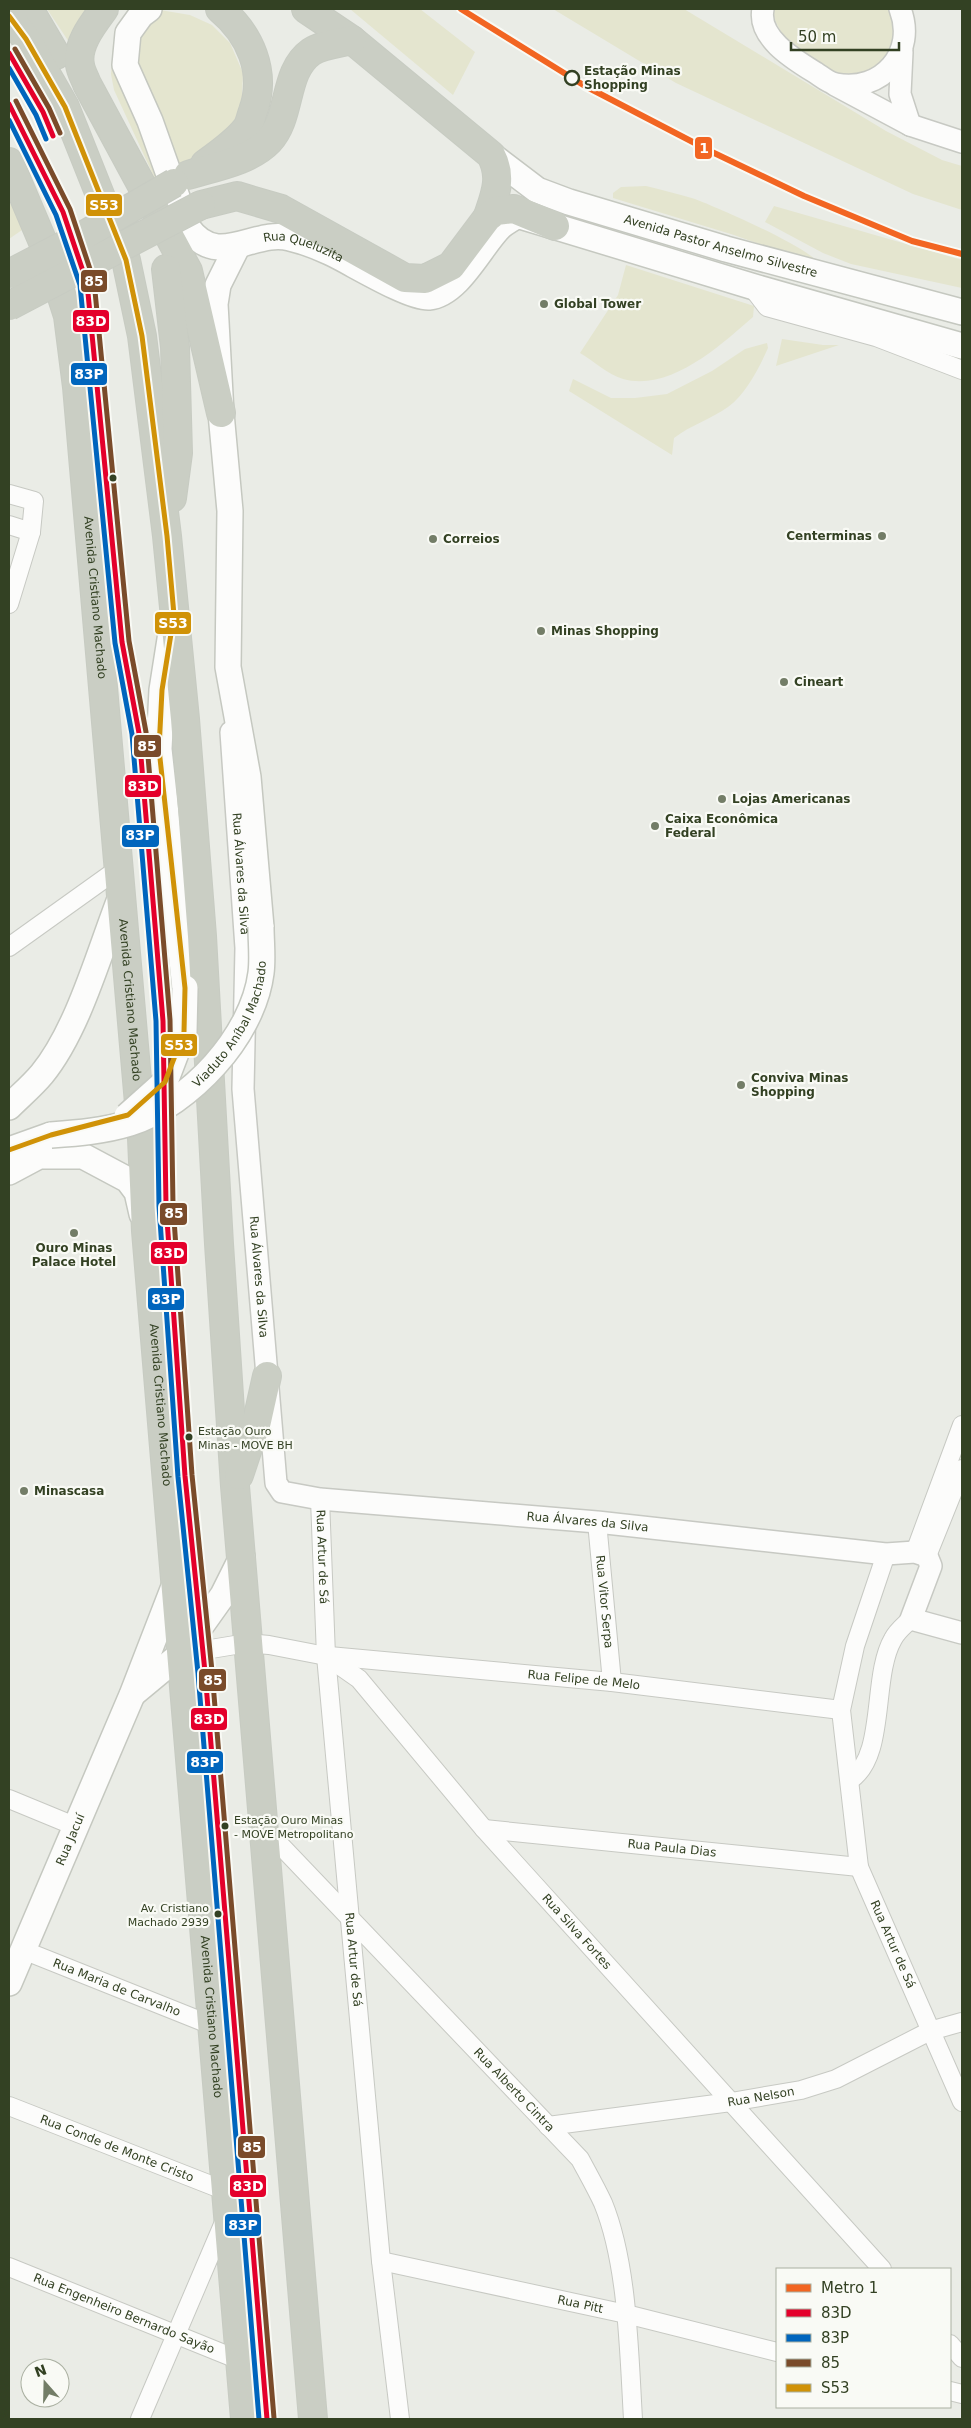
<svg xmlns="http://www.w3.org/2000/svg" width="971" height="2428" viewBox="0 0 971 2428" font-family="'DejaVu Sans',sans-serif">
  <style>
    .green { fill: #e4e5cf }
    .lines { fill: none; stroke-linecap: round; stroke-linejoin: round }
    .minor-casing { stroke: #c7c9c3; stroke-width: 20 }
    .tertiary-casing { stroke: #c7c9c3; stroke-width: 24 }
    .secondary-casing { stroke: #c5c8c0; stroke-width: 28 }
    .trunk-casing { stroke: #c7cbc2; stroke-width: 30 }
    .minor { stroke: #fcfcfb; stroke-width: 18 }
    .tertiary { stroke: #fcfcfb; stroke-width: 21 }
    .secondary { stroke: #fcfcfb; stroke-width: 25 }
    .trunk { stroke: #cacec4; stroke-width: 28 }
    .secondary-bridge-casing { stroke: #c5c8c0; stroke-width: 28; stroke-linecap: butt }
    .trunk-bridge-casing { stroke: #c7cbc2; stroke-width: 30; stroke-linecap: butt }
    .secondary-bridge { stroke: #fcfcfb; stroke-width: 25 }
    .trunk-bridge { stroke: #cacec4; stroke-width: 28 }
    .bus-1-casing { stroke: #f9faf5; stroke-width: 9 }
    .bus-2-casing { stroke: #f9faf5; stroke-width: 9 }
    .bus-3-casing { stroke: #f9faf5; stroke-width: 9 }
    .bus-4-casing { stroke: #f9faf5; stroke-width: 9 }
    .bus-1 { stroke: #e4002b; stroke-width: 5 }
    .bus-2 { stroke: #0065bd; stroke-width: 5 }
    .bus-3 { stroke: #7a4b2a; stroke-width: 5 }
    .bus-4 { stroke: #d09207; stroke-width: 5 }
    .metro-1-casing { stroke: #f9faf5; stroke-width: 10 }
    .metro-1 { stroke: #f26522; stroke-width: 6 }
    .stop-dot { fill: #f9faf5; stroke: #334123; stroke-width: 2.5 }
    .poi-dot { fill: #737d67; stroke: #f9faf5; stroke-width: 2 }
    .bus-dot { fill: #334123; stroke: #f9faf5; stroke-width: 2 }
    .labels { text-anchor: middle; dominant-baseline: central; stroke-width: 4.5; stroke-linejoin: round; paint-order: stroke }
    .bus-label { font-size: 11px; fill: #334123; stroke: #f9faf5; text-anchor: start }
    .stop-label { font-size: 12px; font-weight: bold; fill: #334123; stroke: #f9faf5; text-anchor: start }
    .street-label { font-size: 12px; fill: #334123; stroke: #f9faf5 }
    .poi-label { font-size: 12px; font-weight: bold; fill: #334123; stroke: #f9faf5; text-anchor: start }
    .line-badge { stroke: #f9faf5; stroke-width: 2 }
    .badge-label { font-size: 14px; text-anchor: middle; font-weight: bold; fill: #fff }
  </style>
  <rect width="100%" height="100%" fill="#eaece6"/>
  <path class="green" d="M47 9H98L75 51Z
    M350 9H420L475 52 453 95Z
    M553 9H684L886 131 942 160 962 166V210L913 194 676 83Z
    M772 9H894L899 22 889 61C880 66 868 75 858 76 822 78 778 44 772 9Z
    M160 10 190 15 212 25 230 43 243 73 242 96 236 122 207 153 155 179 114 90 111 74 113 46 135 20Z
    M646 186C662 190 679 194 695 199 716 207 809 247 818 263L806 261 734 235 613 198V193L621 187Z
    M9 202 18 214 22 230 9 239Z
    M774 206 962 260V288L851 264 823 253 765 222Z
    M626 265 754 306 753 317C721 345 670 392 623 379 607 374 594 361 580 353L618 295Z
    M782 339 823 345H839L776 366Z
    M767 343 768 348C759 368 746 394 728 407 711 419 691 425 674 438L672 455 569 391 573 379 611 398H635L667 394 712 371 745 349Z"/>
  <g class="lines">
    <defs>
      <g id="minor">
        <path d="M751 286 767 307 876 337 962 370"/>
        <path d="M9 494 34 501 31 532 9 604"/>
        <path d="M9 525 31 532"/>
        <path d="M9 947 118 869"/>
        <path id="s1" d="M320 1499 326 1656 381 2261 400 2419"/>
        <path id="s2" d="M597 1522 612 1682"/>
        <path d="M915 1552 962 1425"/>
        <path id="s3" d="M886 1554 855 1646 841 1710 859 1867 962 2102"/>
        <path d="M927 1556 962 1469"/>
        <path id="s4" d="M181 1654 247 1643 269 1645 326 1656 359 1679 484 1829 882 2269"/>
        <path id="s5" d="M329 1656 612 1682 841 1710"/>
        <path d="M850 1780C887 1756 871 1677 893 1639 897 1631 905 1625 911 1619"/>
        <path d="M9 1799 77 1827"/>
        <path id="s6" d="M262 1826 580 2159C588 2174 596 2188 603 2203 628 2264 629 2353 633 2419"/>
        <path id="s7" d="M484 1829 859 1867"/>
        <path id="s8" d="M23 1950 211 2025"/>
        <path id="s9" d="M9 2106 226 2191"/>
        <path id="s10" d="M548 2126 731 2102 801 2090 836 2079 930 2031 962 2022"/>
        <path id="s11" d="M381 2261 626 2314 777 2352"/>
        <path id="s12" d="M9 2267 239 2360"/>
        <path d="M950 2344 962 2358"/>
        <path d="M950 2391 962 2394"/>
        <path d="M140 2419 225 2220"/>
      </g>
      <g id="tertiary">
        <path d="M763 9C757 38 795 60 816 73 822 77 829 83 836 84 882 93 917 52 900 9"/>
        <path d="M902 52 900 94 910 125"/>
        <path d="M835 85 910 125 962 142"/>
        <path id="s13" d="M231 732 246 948 243 1089 276 1483 282 1492 320 1499 597 1522 886 1554 915 1552 927 1556 931 1566 911 1619 962 1633"/>
      </g>
      <g id="secondary">
        <path id="s14" d="M149 9 141 15 128 33 125 65 150 121 188 228C218 270 255 228 290 238 303 241 316 246 329 252 351 262 408 298 429 297 459 294 481 245 501 226 506 222 512 219 517 215L751 286 962 346"/>
        <path id="s15" d="M491 155 537 190 569 202 726 249 962 312"/>
        <path d="M237 247 218 285 215 304 221 413 230 511 228 667 248 777 261 927"/>
        <path d="M171 633 162 690 159 749 185 988"/>
        <path d="M9 1107C20 1096 32 1086 42 1074 78 1030 99 953 120 899"/>
        <path d="M9 1150 51 1135"/>
        <path d="M9 1172 39 1156H83L128 1180 137 1192 142 1214"/>
        <path d="M134 1693 181 1654 223 1595 242 1557"/>
        <path id="s16" d="M9 1983 132 1695 175 1584"/>
      </g>
      <g id="trunk">
        <path d="M29 9 56 55"/>
        <path d="M104 9C93 24 76 45 80 65 81 72 85 78 87 84L188 271 221 413"/>
        <path d="M306 9 352 40 491 155C503 177 495 195 488 216"/>
        <path d="M9 16 26 39 65 107 126 260 142 336 167 536 185 719 202 936 219 1244 235 1486 313 2419"/>
        <path id="s17" d="M9 162 48 254 68 316 77 387 142 1138 146 1231 245 2419"/>
        <path d="M205 164C219 154 236 142 246 129 250 124 251 116 253 111 267 72 250 34 220 9"/>
        <path d="M188 175C214 167 250 161 269 141 292 116 283 72 311 52 321 45 340 43 352 40"/>
        <path d="M201 205 237 196 281 209 405 278 425 279 451 266 487 218 496 211 514 209 555 226"/>
        <path d="M166 269 175 347 178 453 172 498"/>
        <path d="M239 1475 257 1421 267 1376"/>
      </g>
    </defs>
    <use href="#minor" class="minor-casing"/>
    <use href="#tertiary" class="tertiary-casing"/>
    <use href="#secondary" class="secondary-casing"/>
    <use href="#trunk" class="trunk-casing"/>
    <use href="#minor" class="minor"/>
    <use href="#tertiary" class="tertiary"/>
    <use href="#secondary" class="secondary"/>
    <use href="#trunk" class="trunk"/>
    <defs>
      <g id="secondary-bridge">
        <path d="M127 1116 165 1082 184 1032 185 988"/>
        <path id="s18" d="M51 1135C78 1133 104 1131 130 1123 190 1104 253 1036 261 973 263 958 261 942 261 927"/>
      </g>
      <path id="trunk-bridge" d="M9 274 84 235 174 183
        M9 306 201 205"/>
    </defs>
    <use href="#secondary-bridge" class="secondary-bridge-casing"/>
    <use href="#trunk-bridge" class="trunk-bridge-casing"/>
    <use href="#secondary-bridge" class="secondary-bridge"/>
    <use href="#trunk-bridge" class="trunk-bridge"/>
    <defs>
      <path id="bus-1" d="M9 53 43 112 53 136
        M9 104 63 212 87 283 122 642 139 733 163 1021 166 1205 185 1476 205 1672 267 2419"/>
      <path id="bus-2" d="M9 68 36 115 46 139
        M9 120 56 215 80 285 115 643 132 734 156 1021 159 1206 178 1477 198 1673 259 2419"/>
      <path id="bus-3" d="M15 49 49 108 60 133
        M16 101 70 209 94 281 129 641 146 732 170 1020 173 1205 192 1475 212 1671 274 2418"/>
      <path id="bus-4" d="M9 16 26 39 65 107 126 260 142 336 167 536 174 615 162 690 159 749 185 988 184 1032 165 1082 128 1115 51 1135 9 1150"/>
    </defs>
    <use href="#bus-1" class="bus-1-casing"/>
    <use href="#bus-2" class="bus-2-casing"/>
    <use href="#bus-3" class="bus-3-casing"/>
    <use href="#bus-4" class="bus-4-casing"/>
    <use href="#bus-1" class="bus-1"/>
    <use href="#bus-2" class="bus-2"/>
    <use href="#bus-3" class="bus-3"/>
    <use href="#bus-4" class="bus-4"/>
    <defs>
      <path id="metro-1" d="M461 9 585 86 712 152 804 196 912 241 962 254"/>
    </defs>
    <use href="#metro-1" class="metro-1-casing"/>
    <use href="#metro-1" class="metro-1"/>
  </g>
  <circle class="stop-dot" cx="572" cy="78" r="7"/>
  <g class="poi-dot">
    <circle cx="544" cy="304" r="5"/>
    <circle cx="882" cy="536" r="5"/>
    <circle cx="433" cy="539" r="5"/>
    <circle cx="541" cy="631" r="5"/>
    <circle cx="784" cy="682" r="5"/>
    <circle cx="722" cy="799" r="5"/>
    <circle cx="655" cy="826" r="5"/>
    <circle cx="741" cy="1085" r="5"/>
    <circle cx="74" cy="1233" r="5"/>
    <circle cx="24" cy="1491" r="5"/>
  </g>
  <g class="bus-dot">
    <circle cx="113" cy="478" r="4.5"/>
    <circle cx="189" cy="1437" r="4.5"/>
    <circle cx="225" cy="1826" r="4.5"/>
    <circle cx="218" cy="1914" r="4.5"/>
  </g>
  <g class="labels">
    <g class="bus-label">
      <text x="198" y="1431">Estação Ouro<tspan x="198" dy="14">Minas - MOVE BH</tspan></text>
      <text x="234" y="1820">Estação Ouro Minas<tspan x="234" dy="14">- MOVE Metropolitano</tspan></text>
      <text x="209" y="1908" text-anchor="end">Av. Cristiano<tspan x="209" dy="14">Machado 2939</tspan></text>
    </g>
    <g class="stop-label">
      <text x="584" y="71">Estação Minas<tspan x="584" dy="14">Shopping</tspan></text>
    </g>
    <g class="street-label">
      <text stroke="none"><textPath href="#s15" startOffset="250">Avenida Pastor Anselmo Silvestre</textPath></text>
      <text stroke="none"><textPath href="#s14" startOffset="364">Rua Queluzita</textPath></text>
      <text stroke="none"><textPath href="#s17" startOffset="448">Avenida Cristiano Machado</textPath></text>
      <text stroke="none"><textPath href="#s13" startOffset="142">Rua Álvares da Silva</textPath></text>
      <text stroke="none"><textPath href="#s17" startOffset="852">Avenida Cristiano Machado</textPath></text>
      <text stroke="none"><textPath href="#s18" startOffset="228">Viaduto Aníbal Machado</textPath></text>
      <text stroke="none"><textPath href="#s13" startOffset="546">Rua Álvares da Silva</textPath></text>
      <text stroke="none"><textPath href="#s17" startOffset="1258">Avenida Cristiano Machado</textPath></text>
      <text stroke="none"><textPath href="#s13" startOffset="1071">Rua Álvares da Silva</textPath></text>
      <text stroke="none"><textPath href="#s1" startOffset="58">Rua Artur de Sá</textPath></text>
      <text stroke="none"><textPath href="#s2" startOffset="80">Rua Vitor Serpa</textPath></text>
      <text stroke="none"><textPath href="#s5" startOffset="256">Rua Felipe de Melo</textPath></text>
      <text stroke="none"><textPath href="#s16" startOffset="156">Rua Jacuí</textPath></text>
      <text stroke="none"><textPath href="#s7" startOffset="189">Rua Paula Dias</textPath></text>
      <text stroke="none"><textPath href="#s4" startOffset="521">Rua Silva Fortes</textPath></text>
      <text stroke="none"><textPath href="#s3" startOffset="405">Rua Artur de Sá</textPath></text>
      <text stroke="none"><textPath href="#s1" startOffset="462">Rua Artur de Sá</textPath></text>
      <text stroke="none"><textPath href="#s8" startOffset="101">Rua Maria de Carvalho</textPath></text>
      <text stroke="none"><textPath href="#s17" startOffset="1872">Avenida Cristiano Machado</textPath></text>
      <text stroke="none"><textPath href="#s6" startOffset="365">Rua Alberto Cintra</textPath></text>
      <text stroke="none"><textPath href="#s10" startOffset="215">Rua Nelson</textPath></text>
      <text stroke="none"><textPath href="#s9" startOffset="116">Rua Conde de Monte Cristo</textPath></text>
      <text stroke="none"><textPath href="#s11" startOffset="204">Rua Pitt</textPath></text>
      <text stroke="none"><textPath href="#s12" startOffset="124">Rua Engenheiro Bernardo Sayão</textPath></text>
    </g>
    <g class="poi-label">
      <text x="554" y="304">Global Tower</text>
      <text x="872" y="536" text-anchor="end">Centerminas</text>
      <text x="443" y="539">Correios</text>
      <text x="551" y="631">Minas Shopping</text>
      <text x="794" y="682">Cineart</text>
      <text x="732" y="799">Lojas Americanas</text>
      <text x="665" y="819">Caixa Econômica<tspan x="665" dy="14">Federal</tspan></text>
      <text x="751" y="1078">Conviva Minas<tspan x="751" dy="14">Shopping</tspan></text>
      <text x="74" y="1248" text-anchor="middle">Ouro Minas<tspan x="74" dy="14">Palace Hotel</tspan></text>
      <text x="34" y="1491">Minascasa</text>
    </g>
  </g>
  <g class="line-badge">
    <rect x="694" y="136" width="19" height="24" rx="5" fill="#f26522"/>
    <rect x="85" y="193" width="38" height="24" rx="5" fill="#d09207"/>
    <rect x="80" y="269" width="28" height="24" rx="5" fill="#7a4b2a"/>
    <rect x="72" y="309" width="38" height="24" rx="5" fill="#e4002b"/>
    <rect x="70" y="362" width="38" height="24" rx="5" fill="#0065bd"/>
    <rect x="154" y="611" width="38" height="24" rx="5" fill="#d09207"/>
    <rect x="133" y="734" width="29" height="24" rx="5" fill="#7a4b2a"/>
    <rect x="124" y="774" width="38" height="24" rx="5" fill="#e4002b"/>
    <rect x="121" y="824" width="39" height="24" rx="5" fill="#0065bd"/>
    <rect x="160" y="1033" width="38" height="24" rx="5" fill="#d09207"/>
    <rect x="159" y="1202" width="29" height="24" rx="5" fill="#7a4b2a"/>
    <rect x="150" y="1241" width="38" height="24" rx="5" fill="#e4002b"/>
    <rect x="147" y="1287" width="38" height="24" rx="5" fill="#0065bd"/>
    <rect x="198" y="1668" width="29" height="24" rx="5" fill="#7a4b2a"/>
    <rect x="190" y="1707" width="38" height="24" rx="5" fill="#e4002b"/>
    <rect x="186" y="1750" width="38" height="24" rx="5" fill="#0065bd"/>
    <rect x="237" y="2135" width="29" height="24" rx="5" fill="#7a4b2a"/>
    <rect x="229" y="2174" width="38" height="24" rx="5" fill="#e4002b"/>
    <rect x="224" y="2213" width="38" height="24" rx="5" fill="#0065bd"/>
  </g>
  <g class="badge-label">
    <text x="704" y="153">1</text>
    <text x="104" y="210">S53</text>
    <text x="94" y="286">85</text>
    <text x="91" y="326">83D</text>
    <text x="89" y="379">83P</text>
    <text x="173" y="628">S53</text>
    <text x="147" y="751">85</text>
    <text x="143" y="791">83D</text>
    <text x="140" y="840">83P</text>
    <text x="179" y="1050">S53</text>
    <text x="174" y="1218">85</text>
    <text x="169" y="1258">83D</text>
    <text x="166" y="1304">83P</text>
    <text x="213" y="1685">85</text>
    <text x="209" y="1724">83D</text>
    <text x="205" y="1767">83P</text>
    <text x="252" y="2152">85</text>
    <text x="248" y="2191">83D</text>
    <text x="243" y="2230">83P</text>
  </g>
  <rect width="971" height="2428" fill="none" stroke="#334123" stroke-width="20"/>
  <rect x="776" y="2268" width="175" height="140" fill="#f9faf5" stroke="#aab0a1"/>
  <rect x="786" y="2284" width="25" height="8" fill="#f26522" stroke="#aab0a1"/>
  <text x="821" y="2293" font-size="15" fill="#334123">Metro 1</text>
  <rect x="786" y="2309" width="25" height="8" fill="#e4002b" stroke="#aab0a1"/>
  <text x="821" y="2318" font-size="15" fill="#334123">83D</text>
  <rect x="786" y="2334" width="25" height="8" fill="#0065bd" stroke="#aab0a1"/>
  <text x="821" y="2343" font-size="15" fill="#334123">83P</text>
  <rect x="786" y="2359" width="25" height="8" fill="#7a4b2a" stroke="#aab0a1"/>
  <text x="821" y="2368" font-size="15" fill="#334123">85</text>
  <rect x="786" y="2384" width="25" height="8" fill="#d09207" stroke="#aab0a1"/>
  <text x="821" y="2393" font-size="15" fill="#334123">S53</text>
  <g transform="translate(45 2383) rotate(340)"><circle r="24" fill="#f9faf5" stroke="#aab0a1"/>
  <path d="M0-4L9 19L0 12L-9 19Z" fill="#737d67"/>
  <text y="-8" font-size="14" font-weight="bold" text-anchor="middle" fill="#334123">N</text>
  </g>
  <path d="M791 42v8h108v-8" fill="none" stroke="#334123" stroke-width="2.5"/>
  <text x="798" y="42" font-size="15" fill="#334123" stroke="#f9faf5" stroke-width="4" paint-order="stroke">50 m</text>
</svg>
